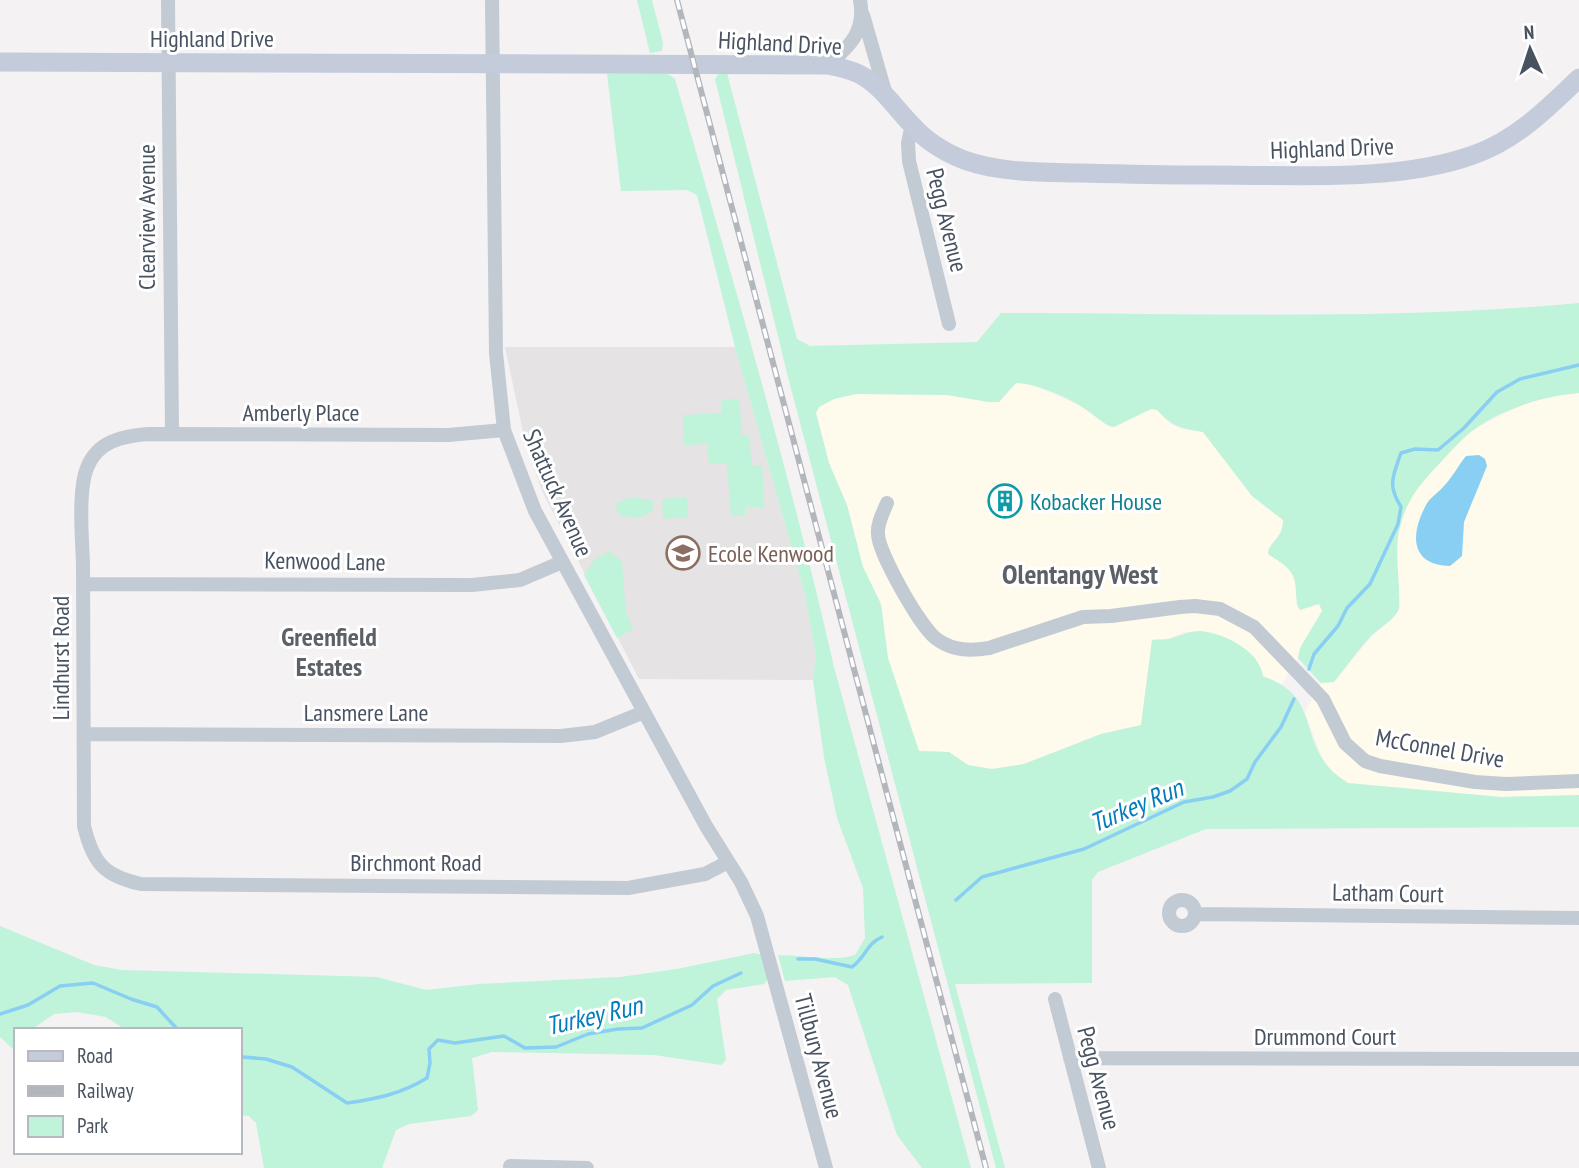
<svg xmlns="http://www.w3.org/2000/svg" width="1579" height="1168" viewBox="0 0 1579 1168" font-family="'PT Sans Narrow',sans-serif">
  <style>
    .commercial { fill: #fefbec }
    .education { fill: #e5e3e4 }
    .green { fill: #bff3da }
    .water { fill: #89cff3 }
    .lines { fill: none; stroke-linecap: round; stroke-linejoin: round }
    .stream { stroke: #89cff3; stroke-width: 3.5 }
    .street { stroke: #c2cad4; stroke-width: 14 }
    .secondary { stroke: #c4ccdb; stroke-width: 19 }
    .rail-casing { stroke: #b3b6bc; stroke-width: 6 }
    .rail { stroke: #fff; stroke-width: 3.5; stroke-dasharray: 10; stroke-linecap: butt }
    .labels { text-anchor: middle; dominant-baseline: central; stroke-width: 6; stroke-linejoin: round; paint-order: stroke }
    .street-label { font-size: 24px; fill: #485261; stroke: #fff }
    .culture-label { font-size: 24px; fill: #0d838f; stroke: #fff; text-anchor: start }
    .education-label { font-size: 24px; fill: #785e54; stroke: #fff; text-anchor: start }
    .neighbourhood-label { font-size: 26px; font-weight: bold; fill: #5d6167; stroke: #fff }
    .water-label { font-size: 26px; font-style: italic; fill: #027cba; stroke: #fff }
    .quarter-label { font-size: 28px; font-weight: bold; fill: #5d6167; stroke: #fff }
  </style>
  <rect width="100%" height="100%" fill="#f4f2f2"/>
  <path class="commercial" d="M1016 383H1027L1083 407 1108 426 1114 427 1151 409 1157 410 1170 424 1182 429 1203 432 1252 496 1283 520V529L1268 549V554L1290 569 1296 579 1297 606 1320 604 1323 611 1300 648 1298 658 1282 684 1262 676 1255 657 1239 646 1218 635 1184 632 1168 639 1152 641 1141 725 1101 734 1024 764 992 769 968 765 949 752 918 751 888 658 881 604 863 567 847 505 829 463 816 413 819 407 834 399 856 394 947 395 989 402Z
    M1579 393V795L1501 797 1348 783 1333 772 1323 760 1305 712 1321 683 1334 682 1371 637 1396 614 1400 608 1396 564 1398 537 1406 508 1415 489 1466 436 1478 427 1526 403 1554 395Z"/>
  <path class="education" d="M505 347H735L805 595 816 656 813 680 639 679 543 493 526 446Z"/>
  <path class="green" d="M637 0H652L663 43 662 51 650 53Z
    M719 73H727L797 339 810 346 977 342 1001 313C1193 313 1387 321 1579 303V393C1542 396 1494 411 1466 436 1456 445 1448 454 1440 463 1417 487 1404 503 1398 536 1395 553 1402 602 1398 611 1393 621 1379 628 1371 636 1358 650 1346 667 1334 682L1321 683 1298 658 1300 648 1322 611 1319 604 1300 610C1296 605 1297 601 1296 594 1296 570 1287 567 1268 554 1269 541 1283 540 1283 520L1252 496 1203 432C1180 428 1173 427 1157 410L1151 409 1114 427C1103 425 1095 415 1085 409 1070 398 1035 383 1016 383L999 402H989L947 395 856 394 834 399 819 407 816 413 829 463 847 505 863 567 881 604 888 658 919 751 949 752 968 765 992 769 1024 764 1101 734 1141 725 1152 640C1158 639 1163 640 1169 639 1180 636 1188 631 1200 631 1224 633 1260 651 1263 676 1315 696 1300 723 1324 761 1330 771 1339 777 1348 783L1501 797 1579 795V827L1206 829 1098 872 1092 880V983L955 984 1005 1168H996L788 377 715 79Z
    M607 74H668L675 79C731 274 789 469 834 667L971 1168H922L897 1135 848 985 835 977 785 981 778 955C801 955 834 962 855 955L865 938 863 888 837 818 824 757 813 680 816 656 805 595 735 347 697 195 687 190 621 191Z
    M739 399 742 435 749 436 752 465H762L764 507H745V516H731L727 464H709L707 444 684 445 683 415 722 413V400Z
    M632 497 651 500 654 504 653 510C644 519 630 519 619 514L616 508 617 503Z
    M687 497 688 517 663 519 662 499Z
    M610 551 622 562 626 612 633 629 617 638 584 575 594 560Z
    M0 926 94 965 122 970 377 977 426 990 479 984 620 977 677 969 754 953 764 955 769 978 764 984 726 990 717 999 726 1060 721 1065 654 1055 492 1052 472 1058 478 1110 471 1116 409 1124 396 1130 382 1168H264L256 1123 249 1116 240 1115V1030H126L106 1017 77 1012 54 1014 31 1030H16L15 1051 0 1037Z"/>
  <path class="water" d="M1479 455 1485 459 1487 466 1464 522 1462 556 1450 566C1411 565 1410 536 1425 507 1429 498 1437 494 1443 487 1452 478 1458 466 1466 456Z"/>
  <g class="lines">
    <path class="stream" d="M1309 669 1314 654 1338 626 1347 608 1370 584 1398 524 1401 507C1387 485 1393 476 1401 453L1415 449 1438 450 1464 428 1497 392 1520 379 1579 365
      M956 900 982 877 1084 849 1184 802 1213 797 1230 791 1247 779 1255 762 1281 727 1294 699
      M798 959H815L852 967C866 957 866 944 882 937
      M0 1014 28 1005 60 986 93 983 131 999 157 1007 178 1030
      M240 1061 243 1057 266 1059 292 1067 347 1103C376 1099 401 1094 427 1078L430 1063 429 1049 438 1040 455 1043 504 1036 525 1048 556 1047 588 1034 618 1029 642 1028 692 1005 713 986 741 973"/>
    <path class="street" d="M168 0 172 433
      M492 0 496 353 504 430 535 511 706 826 741 882 757 916 826 1168
      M863 15 886 95
      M828 65C850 46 866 31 860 0
      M912 125 908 143 909 161 949 324
      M504 430 448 435 148 434C123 436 97 441 87 468 78 490 82 539 83 564 83 651 84 739 84 826 93 863 104 876 141 884L628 888 705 874 728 862
      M887 503C883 513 877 523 878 534 878 552 922 631 938 640 954 651 971 651 989 648L1083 617 1111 616 1180 607 1195 606 1220 609 1254 627 1323 699 1345 743 1365 761 1380 766 1475 782 1506 784 1579 781
      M83 584 472 585 520 580 562 562
      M84 734 561 736 595 732 644 712
      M1169 913a13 13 0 1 1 26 0a13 13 0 1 1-26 0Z
      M1196 914 1579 918
      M1055 999 1099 1168
      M1070 1058 1579 1059
      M510 1166 587 1168"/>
    <path class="secondary" d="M0 62 828 65C838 67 849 69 859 74 881 85 895 108 912 125 926 141 944 152 964 160 1001 173 1040 172 1079 173 1118 174 1156 175 1195 175 1280 174 1393 184 1473 155 1515 141 1548 108 1579 78"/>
    <defs>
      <path id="rail" d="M677 0 986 1168"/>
    </defs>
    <use href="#rail" class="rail-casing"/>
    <use href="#rail" class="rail"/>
  </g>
  <defs>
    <symbol id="building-ring" viewBox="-11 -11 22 22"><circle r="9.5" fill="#fff" stroke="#0f9aa8" stroke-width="1.5"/><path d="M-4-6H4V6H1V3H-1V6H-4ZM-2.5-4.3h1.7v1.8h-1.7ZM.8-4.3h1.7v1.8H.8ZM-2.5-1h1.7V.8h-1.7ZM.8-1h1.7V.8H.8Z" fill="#0f9aa8"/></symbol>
    <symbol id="school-ring" viewBox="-11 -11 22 22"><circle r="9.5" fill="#fff" stroke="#8d6e63" stroke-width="1.5"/><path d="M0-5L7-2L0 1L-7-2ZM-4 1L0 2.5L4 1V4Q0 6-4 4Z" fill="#8d6e63"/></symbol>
  </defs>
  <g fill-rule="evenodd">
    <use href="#building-ring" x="986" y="482" width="38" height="38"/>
    <use href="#school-ring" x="664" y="534" width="38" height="38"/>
  </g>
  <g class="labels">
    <g class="street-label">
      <text x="212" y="38">Highland Drive</text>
      <text transform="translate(780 43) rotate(3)">Highland Drive</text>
      <text transform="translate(1332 148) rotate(-2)">Highland Drive</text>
      <text transform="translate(146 217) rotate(-90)">Clearview Avenue</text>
      <text transform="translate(947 220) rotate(76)">Pegg Avenue</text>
      <text x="301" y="412">Amberly Place</text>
      <text transform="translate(558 493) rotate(66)">Shattuck Avenue</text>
      <text transform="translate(325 561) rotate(1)">Kenwood Lane</text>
      <text transform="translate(60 658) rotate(-90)">Lindhurst Road</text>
      <text x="366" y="712">Lansmere Lane</text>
      <text transform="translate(1440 748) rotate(10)">McConnel Drive</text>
      <text x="416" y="862">Birchmont Road</text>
      <text transform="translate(1388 893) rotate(1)">Latham Court</text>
      <text x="1325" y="1036">Drummond Court</text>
      <text transform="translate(819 1056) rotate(75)">Tillbury Avenue</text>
      <text transform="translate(1099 1078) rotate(75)">Pegg Avenue</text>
    </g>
    <g class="culture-label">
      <text x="1030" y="501">Kobacker House</text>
    </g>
    <g class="education-label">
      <text x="708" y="553">Ecole Kenwood</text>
    </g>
    <g class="neighbourhood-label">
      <text x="329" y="636">Greenfield<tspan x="329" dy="30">Estates</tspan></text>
    </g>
    <g class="water-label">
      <text transform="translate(1136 805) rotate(-23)">Turkey Run</text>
      <text transform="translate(594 1015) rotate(-13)">Turkey Run</text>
    </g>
    <g class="quarter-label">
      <text x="1080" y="573">Olentangy West</text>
    </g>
  </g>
  <rect x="14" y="1028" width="228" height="126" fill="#ffffff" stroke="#b6bac0" stroke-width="2"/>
  <rect x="28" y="1051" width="35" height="10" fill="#c4ccdb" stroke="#b6bac0" stroke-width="2"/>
  <text x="77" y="1063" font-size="21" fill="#485261">Road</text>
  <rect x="28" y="1086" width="35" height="10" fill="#b3b6bc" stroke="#b6bac0" stroke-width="2"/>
  <text x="77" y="1098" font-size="21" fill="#485261">Railway</text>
  <rect x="28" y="1116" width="35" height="21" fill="#bff3da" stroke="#b6bac0" stroke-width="2"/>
  <text x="77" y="1133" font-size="21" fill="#485261">Park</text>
  <g transform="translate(1530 49) rotate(357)" stroke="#ffffff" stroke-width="5" paint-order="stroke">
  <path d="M0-5L12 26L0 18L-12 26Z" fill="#485261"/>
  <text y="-10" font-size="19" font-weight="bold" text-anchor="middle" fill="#485261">N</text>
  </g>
</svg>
